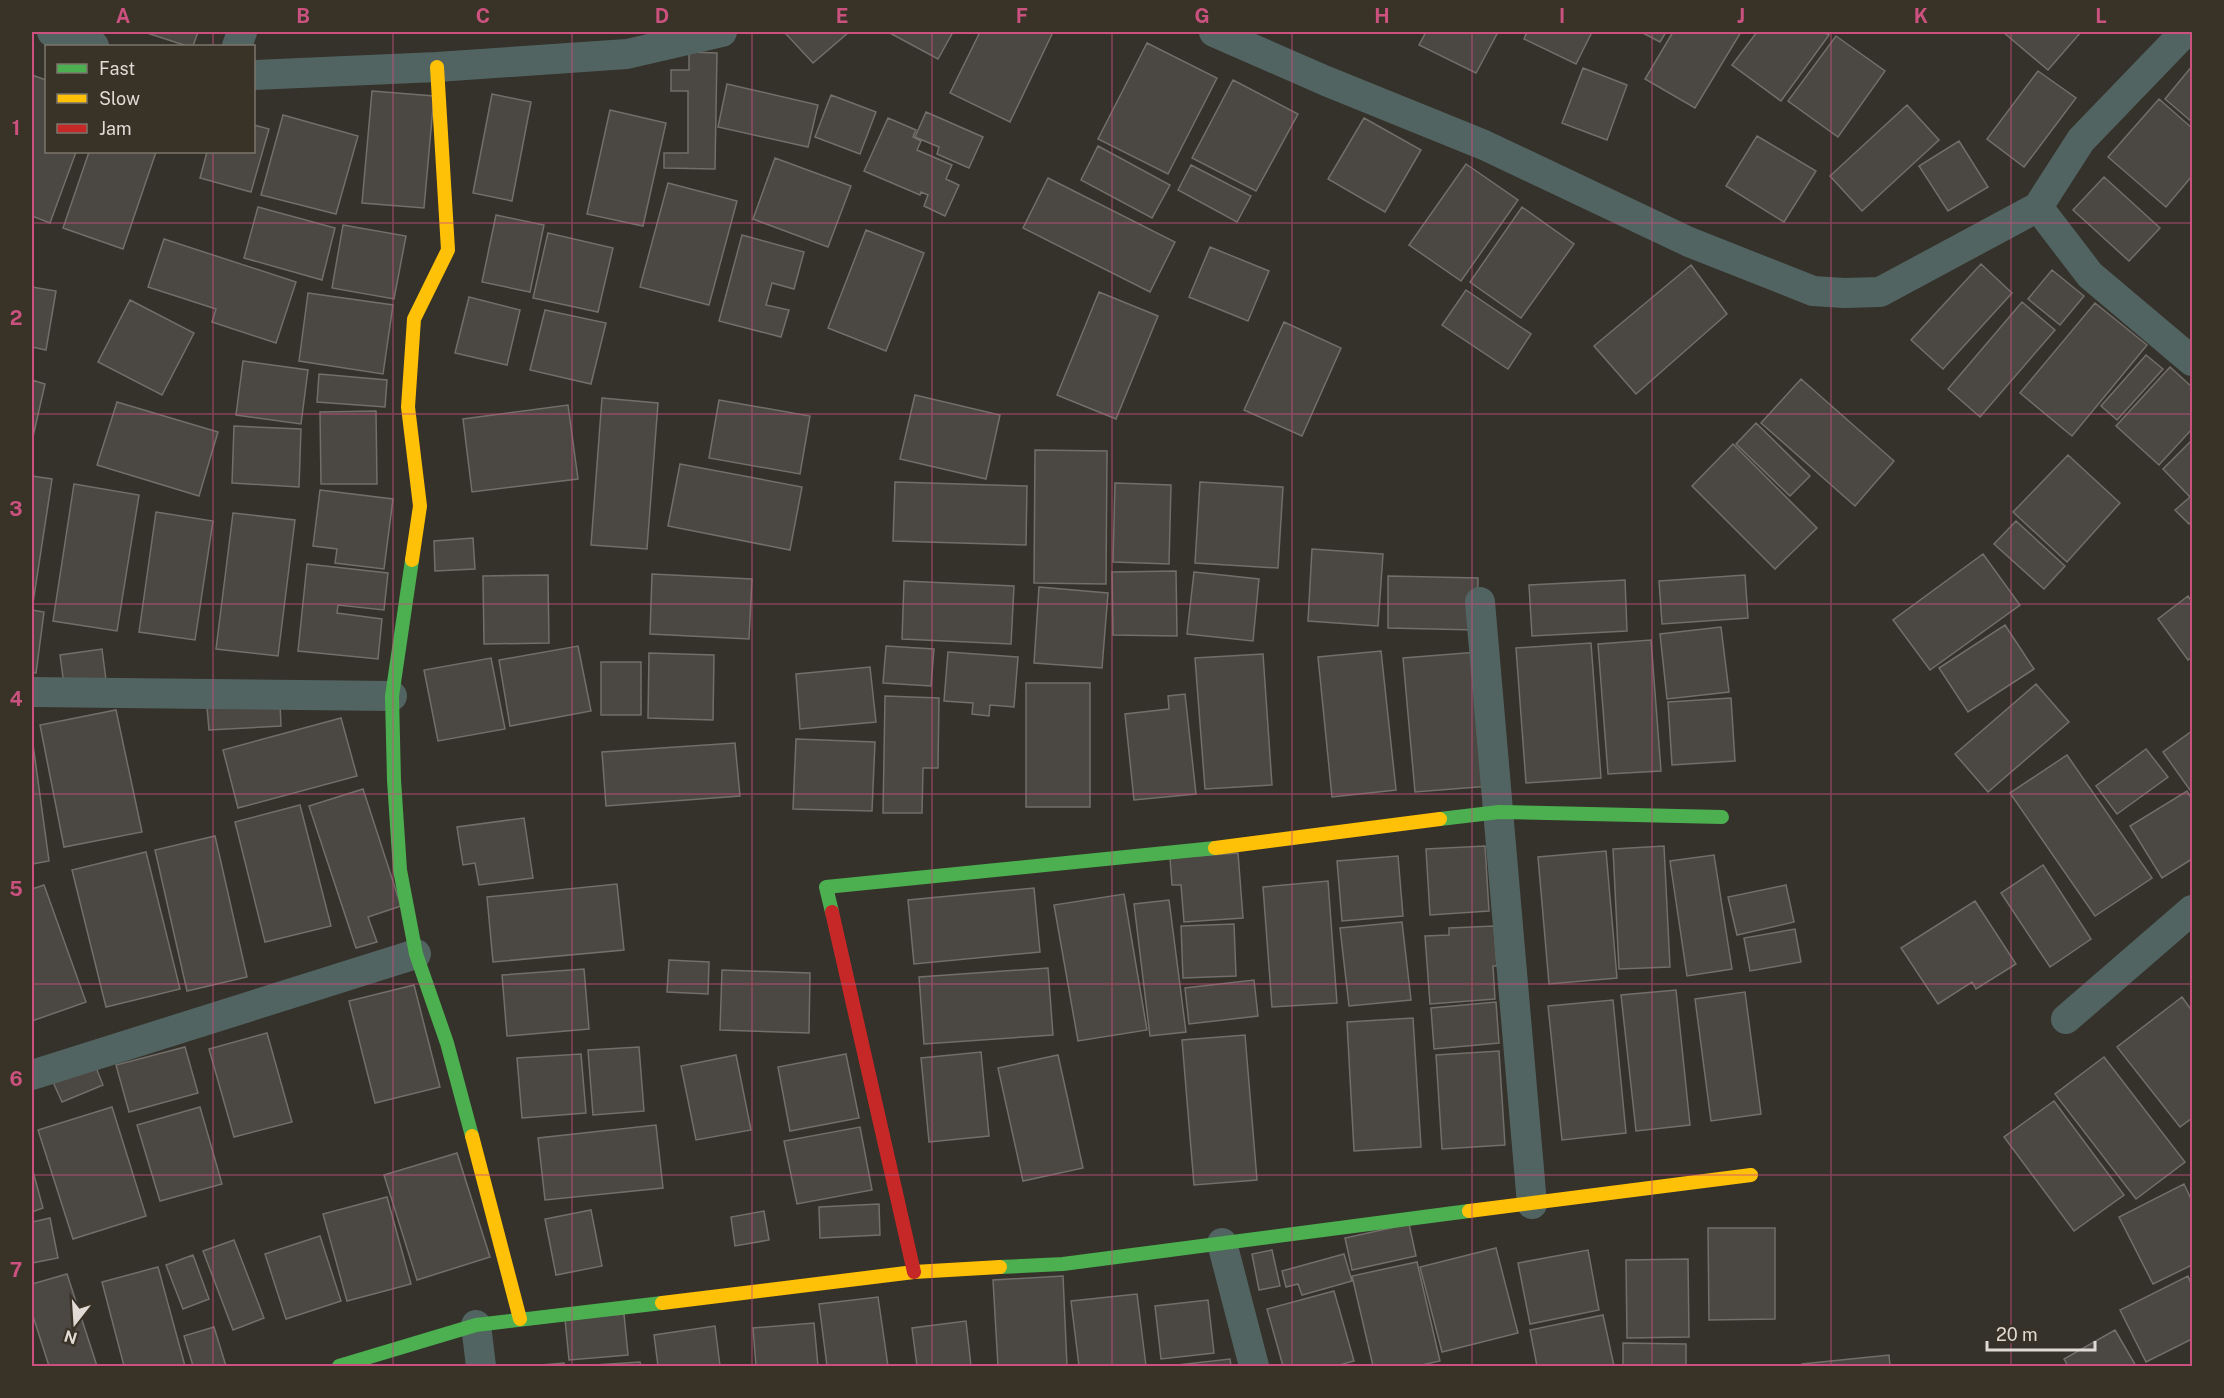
<svg xmlns="http://www.w3.org/2000/svg" width="2224" height="1398" viewBox="0 0 2224 1398" font-family="'Public Sans',sans-serif">
  <style>
    .building { fill: #4b4743; stroke: #726e69; stroke-width: 1.5 }
    .lines { fill: none; stroke-linecap: round; stroke-linejoin: round }
    .street { stroke: #526461; stroke-width: 30 }
    .fast { stroke: #4caf50; stroke-width: 14 }
    .slow { stroke: #ffc107; stroke-width: 14 }
    .jam { stroke: #c62828; stroke-width: 14 }
    .grid { fill: none; stroke: #cb527f; stroke-width: 1.5; stroke-opacity: 0.55 }
    .neatline { fill: none; stroke: #cb527f; stroke-width: 2 }
    .grid-label { font-size: 20px; text-anchor: middle; font-weight: bold; fill: #cb527f }
  </style>
  <rect width="100%" height="100%" fill="#35312b"/>
  <path class="building" d="M144 32H198L193 46H187Z
    M789 32H849L813 63 786 34Z
    M888 32H953L938 59Z
    M980 32H1053L1010 122 950 93Z
    M1426 32H1498L1476 73 1419 45Z
    M1527 32H1592L1576 64 1524 39Z
    M1641 32H1666L1660 42Z
    M1673 32H1741L1695 108 1645 79Z
    M1757 32H1823L1829 35 1781 101 1732 65Z
    M2003 32H2081L2048 70Z
    M1836 36 1885 71 1838 137 1788 101Z
    M1147 43 1217 78 1168 174 1098 139Z
    M689 52 717 53 715 169 664 168V153H688V91H671V70H689Z
    M2192 66V122L2165 99Z
    M1583 68 1627 85 1607 140 1562 123Z
    M2038 71 2076 98 2024 167 1987 139Z
    M32 75 46 80V152H76L50 223 32 216Z
    M1233 80 1298 114 1256 191 1192 158Z
    M727 84 818 105 808 147 718 127Z
    M372 91 434 96 424 208 362 203Z
    M492 94 531 102 512 201 473 193Z
    M831 95 876 112 860 154 815 137Z
    M2159 99 2192 128V176L2166 207 2108 157Z
    M1907 105 1939 140 1862 211 1830 176Z
    M610 110 666 123 643 226 587 214Z
    M926 112 983 137 969 168 937 154 939 147 915 137Z
    M283 115 358 136 336 214 261 195Z
    M888 118 916 130 913 137 921 141 917 150 952 165 946 179 959 185 945 216 924 206 928 195 921 192 920 195 864 171Z
    M1364 118 1421 150 1385 212 1328 179Z
    M254 125 269 129 251 192 200 178 207 152H254Z
    M1757 136 1816 171 1784 222 1726 186Z
    M1959 141 1988 187 1948 211 1919 166Z
    M1098 146 1170 185 1152 218 1081 180Z
    M89 152H156L123 249 63 228Z
    M775 158 851 186 828 247 753 219Z
    M1466 164 1518 200 1461 281 1409 245Z
    M1191 165 1251 196 1237 222 1178 190Z
    M2104 177 2160 228 2129 261 2073 210Z
    M1048 178 1175 242 1150 292 1023 228Z
    M668 183 737 201 709 305 640 287Z
    M258 207 335 228 322 280 244 258Z
    M1522 207 1574 244 1521 318 1470 282Z
    M496 215 544 225 530 292 482 282Z
    M343 225 406 236 394 299 332 288Z
    M866 230 924 253 886 351 828 328Z
    M548 233 613 248 598 312 533 298Z
    M742 235 804 252 794 289 772 283 766 305 789 310 781 337 719 321Z
    M164 239 296 282 276 343 212 322 216 309 148 287Z
    M1210 247 1269 271 1248 321 1189 297Z
    M1981 264 2012 293 1943 369 1911 340Z
    M1691 265 1727 314 1636 394 1594 346Z
    M2052 270 2084 296 2060 325 2028 299Z
    M32 287 56 291 46 350 32 347Z
    M1466 290 1531 334 1508 369 1442 325Z
    M1099 292 1158 316 1116 419 1057 395Z
    M308 293 393 305 383 374 299 361Z
    M469 297 520 310 507 365 455 353Z
    M130 300 194 333 162 395 98 362Z
    M2022 302 2055 330 1980 417 1948 389Z
    M2095 303 2147 345 2072 436 2020 393Z
    M545 310 606 323 591 384 530 370Z
    M1284 322 1341 348 1302 436 1244 410Z
    M2146 355 2163 369 2117 420 2101 406Z
    M243 361 308 370 301 424 236 415Z
    M2170 367 2192 387V429L2159 465 2116 426Z
    M319 374 387 380 385 407 317 402Z
    M1801 379 1894 461 1855 506 1761 423Z
    M32 380 45 384 32 441Z
    M915 395 1000 415 986 479 900 459Z
    M602 398 658 403 647 549 591 545Z
    M719 400 810 416 800 474 709 458Z
    M117 402 218 432 199 496 97 465Z
    M568 405 578 479 472 492 463 419Z
    M376 411 377 484H321L320 412Z
    M1756 423 1810 476 1790 496 1736 444Z
    M234 426 301 429 299 487 232 483Z
    M2192 440V521L2189 524 2175 510 2190 497 2163 469Z
    M1733 444 1817 528 1775 569 1692 486Z
    M1035 450 1107 451 1106 584 1034 583Z
    M2068 455 2120 503 2067 562 2013 512Z
    M680 464 802 487 790 550 668 526Z
    M32 476 52 479 33 603 32 602Z
    M895 482 1027 486 1026 545 893 541Z
    M1200 482 1283 487 1278 568 1195 563Z
    M1115 483 1171 485 1169 564 1113 562Z
    M74 484 139 495 117 631 53 621Z
    M320 490 393 499 384 569 335 563 337 549 313 546Z
    M156 512 213 521 195 640 139 632Z
    M233 513 295 520 278 656 216 649Z
    M2016 521 2065 566 2044 589 1994 544Z
    M473 538 475 569 435 571 434 541Z
    M1312 549 1383 554 1378 626 1308 621Z
    M1983 554 2020 605 1930 670 1893 620Z
    M307 564 388 573 384 610 338 605 337 613 382 619 378 659 298 651Z
    M1176 571 1177 636 1113 635 1112 572Z
    M1194 572 1259 579 1253 641 1187 634Z
    M652 574 752 579 749 639 650 634Z
    M548 575 549 643 484 644 483 576Z
    M1745 575 1748 618 1662 624 1659 581Z
    M1388 576 1478 578 1477 630 1388 628Z
    M1625 580 1627 631 1532 636 1529 585Z
    M904 581 1014 586 1011 644 902 639Z
    M1039 587 1108 593 1102 668 1034 663Z
    M2188 596 2192 602V657L2188 660 2158 619Z
    M32 610 44 612 36 673 32 672Z
    M2005 625 2034 669 1968 712 1939 668Z
    M1721 627 1729 692 1667 699 1660 634Z
    M1651 640 1661 771 1608 774 1598 644Z
    M1591 643 1601 778 1526 783 1516 648Z
    M578 646 591 711 510 726 499 660Z
    M886 646 934 649 931 686 883 683Z
    M102 649 106 680 64 685 60 655Z
    M1381 651 1396 790 1332 797 1318 657Z
    M948 652 1018 657 1014 707 990 705 989 716 972 714 973 703 944 701Z
    M1478 652 1490 786 1415 792 1403 658Z
    M649 653 714 655 713 720 648 718Z
    M1263 654 1272 785 1205 789 1195 658Z
    M491 658 505 729 438 741 424 670Z
    M601 662H641V715H601Z
    M870 667 876 722 800 729 796 674Z
    M1026 683H1090V807H1026Z
    M2036 684 2069 722 1988 792 1955 754Z
    M1185 694 1196 794 1134 800 1125 714 1169 709 1168 696Z
    M885 696 939 698 938 768H923L922 813H883Z
    M1731 698 1735 761 1672 765 1668 702Z
    M280 703 281 726 209 730 207 707Z
    M116 710 142 832 64 847 40 725Z
    M341 718 357 776 238 808 223 750Z
    M2192 731V793L2163 752Z
    M32 737 49 861 32 864Z
    M796 739 875 742 872 811 793 809Z
    M735 743 740 796 606 806 602 752Z
    M2146 749 2168 777 2117 814 2096 786Z
    M2067 755 2152 878 2095 916 2010 793Z
    M363 789 401 906 368 917 377 942 356 948 309 806Z
    M2187 791 2192 800V859L2162 878 2130 826Z
    M300 805 331 926 265 942 235 822Z
    M524 818 533 878 479 885 475 863 463 865 457 827Z
    M215 836 247 977 187 991 155 850Z
    M1485 846 1489 911 1430 915 1426 849Z
    M1664 846 1670 967 1619 969 1613 849Z
    M1606 851 1617 978 1549 984 1538 857Z
    M146 852 180 989 106 1007 72 870Z
    M1238 853 1243 918 1184 922 1181 885H1172L1170 858Z
    M1714 855 1732 969 1687 976 1670 861Z
    M1398 856 1403 916 1342 921 1337 861Z
    M2043 865 2091 939 2050 967 2001 893Z
    M1328 881 1337 1003 1272 1007 1263 887Z
    M617 884 624 950 493 962 487 897Z
    M44 885 86 1002 32 1021V889Z
    M1786 885 1794 922 1737 935 1728 897Z
    M1034 888 1040 952 914 964 908 900Z
    M1124 894 1147 1030 1078 1041 1054 905Z
    M1169 900 1186 1032 1150 1036 1134 904Z
    M1975 901 2016 964 1976 989 1972 982 1938 1004 1901 948Z
    M1402 922 1411 1000 1349 1006 1340 928Z
    M1234 924 1236 976 1183 978 1181 926Z
    M1494 926 1497 966H1493L1495 999 1430 1004 1425 936 1449 935V928Z
    M1795 929 1801 962 1750 971 1744 938Z
    M669 960 709 962 708 994 667 992Z
    M1048 968 1053 1035 924 1044 919 977Z
    M584 969 589 1029 507 1036 502 975Z
    M722 970 810 973 809 1033 720 1030Z
    M1254 980 1258 1016 1189 1024 1185 988Z
    M414 985 440 1087 375 1103 349 1001Z
    M1676 990 1690 1125 1636 1131 1621 995Z
    M1745 992 1761 1114 1711 1121 1695 999Z
    M2182 997 2192 1011V1118L2180 1127 2117 1047Z
    M1613 1000 1626 1133 1562 1140 1548 1006Z
    M1496 1002 1499 1043 1434 1049 1431 1008Z
    M1413 1018 1421 1147 1354 1151 1347 1022Z
    M267 1033 292 1122 234 1137 209 1049Z
    M1245 1035 1257 1180 1194 1185 1182 1040Z
    M185 1047 198 1093 129 1112 116 1065Z
    M639 1047 644 1111 593 1115 588 1050Z
    M1499 1051 1505 1145 1442 1149 1436 1055Z
    M981 1052 989 1136 929 1142 921 1058Z
    M581 1054 586 1113 522 1118 517 1058Z
    M846 1054 859 1118 790 1131 778 1067Z
    M736 1055 751 1130 696 1140 681 1066Z
    M1058 1055 1083 1168 1023 1181 998 1068Z
    M2104 1057 2185 1162 2136 1199 2055 1094Z
    M95 1065 103 1085 62 1102 53 1082Z
    M2054 1101 2124 1195 2074 1231 2004 1137Z
    M112 1107 146 1216 73 1239 38 1130Z
    M200 1107 222 1184 160 1201 137 1125Z
    M656 1125 663 1188 545 1200 538 1138Z
    M860 1127 872 1190 797 1204 784 1141Z
    M457 1153 490 1257 417 1280 384 1175Z
    M32 1168 43 1208 32 1212Z
    M2184 1184 2192 1201V1265L2153 1284 2119 1217Z
    M387 1197 411 1284 347 1301 323 1214Z
    M879 1204 880 1235 820 1238 819 1207Z
    M591 1210 602 1266 556 1275 545 1219Z
    M764 1211 769 1240 735 1246 731 1217Z
    M50 1218 58 1258 32 1263V1222Z
    M1409 1224 1416 1256 1352 1270 1345 1238Z
    M1708 1228H1775V1319L1709 1320Z
    M320 1236 341 1301 286 1319 265 1254Z
    M234 1240 264 1318 233 1330 203 1251Z
    M1496 1248 1518 1333 1442 1352 1420 1267Z
    M1272 1250 1280 1286 1259 1290 1252 1254Z
    M1588 1250 1599 1310 1530 1324 1518 1263Z
    M1344 1254 1352 1281 1302 1295 1298 1284 1286 1287 1282 1271Z
    M193 1255 209 1299 183 1309 166 1265Z
    M1688 1259 1689 1337 1627 1338 1626 1260Z
    M1417 1262 1440 1361 1417 1366H1373L1352 1276Z
    M158 1267 185 1366H124L102 1282Z
    M67 1274 97 1366H49L32 1313V1284Z
    M1063 1276 1067 1366H998L993 1280Z
    M2188 1276 2192 1286V1339L2146 1362 2120 1310Z
    M1334 1291 1354 1361 1336 1366H1283L1267 1309Z
    M1137 1294 1146 1366H1079L1071 1301Z
    M878 1297 888 1366H827L819 1304Z
    M1208 1300 1214 1353 1161 1359 1155 1306Z
    M624 1314 628 1355 569 1360 565 1319Z
    M1603 1315 1614 1366H1537L1530 1330Z
    M966 1321 971 1366H917L912 1328Z
    M814 1323 818 1366H756L753 1328Z
    M715 1326 720 1366H658L654 1335Z
    M214 1327 226 1366H193L184 1336Z
    M2115 1330 2136 1366H2068L2064 1359Z
    M1623 1343 1686 1344V1366H1623Z
    M1889 1355 1890 1366H1802V1364Z
    M1230 1359 1231 1366H1168Z
    M640 1362 641 1366H578Z
    M564 1363 565 1366H529Z"/>
  <g class="lines">
    <path class="street" d="M52 32 94 46
      M1214 32 1326 81 1484 145 1689 242 1813 291 1844 293 1880 292 2038 207 2081 140 2185 32
      M237 46 242 32
      M254 75 437 67 627 54 722 32
      M2038 207 2090 275 2192 361
      M1480 602 1532 1204
      M32 692 392 696
      M2066 1019 2192 910
      M32 1075 416 954
      M1222 1243 1254 1366
      M476 1325 481 1366"/>
    <path class="fast" d="M412 560 392 696 394 780 400 870 416 954 447 1043 472 1136
      M1440 819 1499 812 1722 817
      M832 912 826 887 1215 848
      M1000 1267 1063 1264 1469 1211
      M339 1366 476 1325 662 1303"/>
    <path class="slow" d="M412 560 420 506 408 407 414 319 448 250 437 67
      M1215 848 1440 819
      M472 1136 520 1319
      M1469 1211 1751 1175
      M662 1303 914 1272 1000 1267"/>
    <path class="jam" d="M832 912 914 1272"/>
  </g>
  <path class="grid" d="M213 32V46M393 32V1366M572 32V1366M752 32V1366M932 32V1366M1112 32V1366M1292 32V1366M1472 32V1366M1652 32V1366M1831 32V1366M2011 32V1366M213 152V1366M32 223H2192M32 414H2192M32 604H2192M32 794H2192M32 984H2192M32 1175H2192"/>
  <rect width="2224" height="1398" fill="none" stroke="#393227" stroke-width="66"/>
  <rect x="45" y="45" width="210" height="108" fill="#393227" stroke="#7b766c" stroke-width="1.5"/>
  <rect x="57" y="64" width="30" height="9" fill="#4caf50" stroke="#7b766c" stroke-width="1.5"/>
  <text x="99" y="75" font-size="18" fill="#dfdbd4">Fast</text>
  <rect x="57" y="94" width="30" height="9" fill="#ffc107" stroke="#7b766c" stroke-width="1.5"/>
  <text x="99" y="105" font-size="18" fill="#dfdbd4">Slow</text>
  <rect x="57" y="124" width="30" height="9" fill="#c62828" stroke="#7b766c" stroke-width="1.5"/>
  <text x="99" y="135" font-size="18" fill="#dfdbd4">Jam</text>
  <g transform="translate(75 1323) rotate(197)" stroke="#393227" stroke-width="4.5" paint-order="stroke">
  <path d="M0-4.5L10 22L0 15L-10 22Z" fill="#dfdbd4"/>
  <text y="-9" font-size="16" font-weight="bold" text-anchor="middle" fill="#dfdbd4">N</text>
  </g>
  <path d="M1987 1341v9h108v-9" fill="none" stroke="#dfdbd4" stroke-width="3"/>
  <text x="1996" y="1341" font-size="18" fill="#dfdbd4" stroke="#393227" stroke-width="4.5" paint-order="stroke">20 m</text>
  <rect x="33" y="33" width="2158" height="1332" class="neatline"/>
  <g class="grid-label">
    <text x="123" y="23">A</text>
    <text x="303" y="23">B</text>
    <text x="483" y="23">C</text>
    <text x="662" y="23">D</text>
    <text x="842" y="23">E</text>
    <text x="1022" y="23">F</text>
    <text x="1202" y="23">G</text>
    <text x="1382" y="23">H</text>
    <text x="1562" y="23">I</text>
    <text x="1741" y="23">J</text>
    <text x="1921" y="23">K</text>
    <text x="2101" y="23">L</text>
    <text x="16" y="135">1</text>
    <text x="16" y="325">2</text>
    <text x="16" y="516">3</text>
    <text x="16" y="706">4</text>
    <text x="16" y="896">5</text>
    <text x="16" y="1086">6</text>
    <text x="16" y="1277">7</text>
  </g>
</svg>
